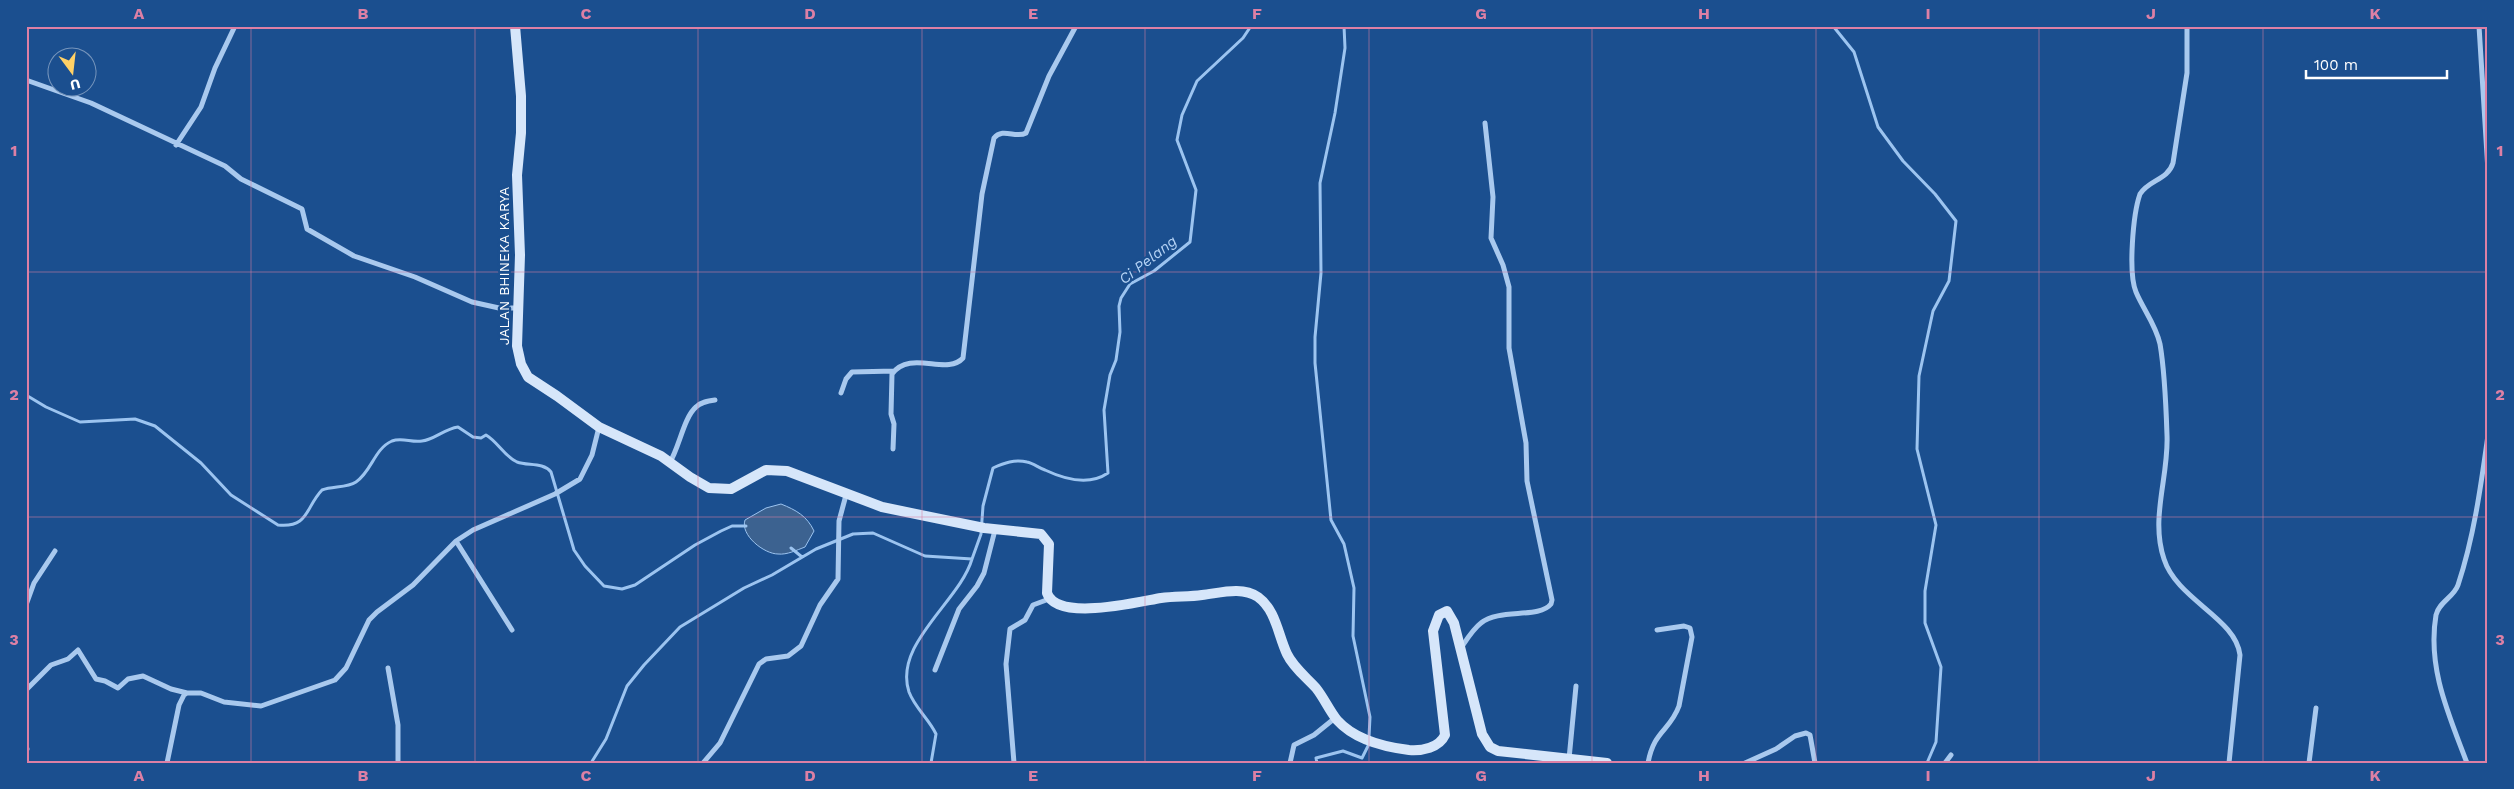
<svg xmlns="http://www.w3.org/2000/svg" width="2514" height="789" viewBox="0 0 2514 789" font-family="'Work Sans',sans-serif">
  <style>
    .water { fill: #3c6290; stroke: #9cc4f0 }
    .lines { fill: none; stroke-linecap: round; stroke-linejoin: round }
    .stream { stroke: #9cc4f0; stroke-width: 3 }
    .street { stroke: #a9c9ee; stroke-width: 5 }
    .secondary { stroke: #d6e6fa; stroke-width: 10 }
    .grid { fill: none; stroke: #dd80a5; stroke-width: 1; stroke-opacity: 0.55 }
    .labels { text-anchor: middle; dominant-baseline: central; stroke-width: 4.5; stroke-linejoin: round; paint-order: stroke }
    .street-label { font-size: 14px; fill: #fff; stroke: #1b4f8f }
    .water-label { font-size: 15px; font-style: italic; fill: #b5d3f5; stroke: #1b4f8f }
    .neatline { fill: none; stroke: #dd80a5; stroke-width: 2 }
    .grid-label { font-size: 16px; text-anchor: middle; font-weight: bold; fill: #dd80a5 }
  </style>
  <rect width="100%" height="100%" fill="#1b4f8f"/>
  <path class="water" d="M781 504C796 510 807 516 814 531L805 547C797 550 787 555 778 554 764 554 740 535 745 520L766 508Z"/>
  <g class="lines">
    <path class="stream" d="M1344 26 1345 48 1335 113 1320 183 1321 273 1315 337V363L1331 520 1344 544 1354 588 1353 636 1370 717 1369 737
      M1833 26 1854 52 1878 127 1903 161 1935 194 1956 221 1949 281 1933 311 1919 376 1917 449 1936 525 1925 591V623L1941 667 1936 742 1927 763
      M26 395 46 407 80 422 135 419 155 426 201 463 231 495 278 525C309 528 305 508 322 490 333 486 347 488 356 482 372 471 374 449 392 441 402 437 412 443 422 441 434 440 444 429 458 427L473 437 481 438 486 435C498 442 504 456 517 462 528 466 543 462 551 472L574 550 585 566 604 586 622 589 635 585 695 545 721 531 732 526H746
      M791 548 802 557
      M591 763 606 739 627 686 644 665 680 627 744 588 772 575 816 549 853 534 873 533 925 556 972 559 981 534 983 506 993 468C1004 463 1015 459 1027 462 1033 463 1039 468 1045 470 1064 479 1089 486 1108 473L1104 410 1110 375 1116 360 1120 332 1119 306 1121 298 1130 284 1154 271 1190 242 1196 190 1177 140 1182 115 1197 81 1243 38 1251 26
      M931 763 936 734C929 719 915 708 909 692 893 644 960 601 972 559
      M1317 763 1316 758 1343 751 1362 758 1369 744"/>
    <path class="street" d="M2187 26V73L2173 163C2168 180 2148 180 2140 194 2133 214 2128 273 2136 292 2143 309 2156 325 2160 344 2165 373 2166 405 2167 435 2169 476 2150 518 2164 559 2177 600 2236 618 2240 655L2229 763
      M2479 26 2488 171
      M26 80 91 103 225 166 241 179 302 209 307 229 354 256 415 277 472 302 499 308H518
      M176 145 201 107 215 68 235 26
      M841 393 846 379 852 372 894 371
      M893 449 894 424 891 414 892 374C910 349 947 376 963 358L982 194 994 138C1003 127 1016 139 1026 133L1049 76 1076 26
      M670 462C679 448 684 417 696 407 701 402 708 401 715 400
      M456 541 512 630
      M26 605 34 583 55 551
      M1461 648C1467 639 1473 629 1481 623 1499 608 1539 619 1551 604L1552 600 1527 481 1526 443 1509 348V287L1503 265 1491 238 1493 197 1485 123
      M388 668 398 725V763
      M935 670 959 609 977 586 984 573 995 530
      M26 690 51 665 68 659 78 650 96 679 105 681 118 688 128 679 143 676 171 689 187 693
      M26 746 27 749
      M1569 759 1576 686
      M167 763 179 705 184 695 187 693H201L224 702 261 706 335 680 346 668 369 620 377 612 413 585 456 541 473 530 555 494 580 479 592 455 599 427
      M703 763 720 743 759 664 766 659 788 656 801 646 820 605 838 579 839 521 846 495
      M1014 763 1006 664 1010 629 1025 620 1033 605 1049 599
      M1290 763 1294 745 1314 735 1335 718
      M1648 763C1654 730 1670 731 1679 706L1692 637 1690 628 1684 626 1657 630
      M1745 763 1776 749 1795 736 1806 733 1810 735 1815 763
      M1945 763 1951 755
      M2309 763 2316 708
      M2467 763C2449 715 2427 668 2436 615 2439 602 2454 597 2458 585 2474 537 2481 485 2488 435"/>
    <path class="secondary" d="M515 26 521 96V133L517 175 520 255 517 346 521 364 528 377 557 396 599 427 661 456 690 477 709 488 731 489 766 470 787 471 882 507 984 528 1041 534 1049 544 1047 593C1057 622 1137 602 1161 598 1175 596 1189 597 1202 595 1220 593 1242 586 1258 597 1276 610 1278 635 1287 654 1293 667 1306 677 1316 688 1324 698 1329 710 1337 720 1354 739 1384 747 1409 750 1422 751 1439 748 1445 735L1433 631 1439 615 1447 611 1454 623 1482 734 1490 747 1498 751 1607 763"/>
  </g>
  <path class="grid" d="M251 26V763M475 26V763M698 26V763M922 26V763M1145 26V763M1369 26V763M1592 26V763M1816 26V763M2039 26V763M2263 26V763M26 272H2488M26 517H2488"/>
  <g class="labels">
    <g class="street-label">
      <text transform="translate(504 266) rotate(-90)">JALAN BHINEKA KARYA</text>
    </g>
    <g class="water-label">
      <text transform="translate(1148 260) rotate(-38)">Ci Pelang</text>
    </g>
  </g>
  <rect width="2514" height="789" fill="none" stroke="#1b4f8f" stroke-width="55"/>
  <g transform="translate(72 72) rotate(165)"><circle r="24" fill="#1b4f8f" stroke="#7695bc"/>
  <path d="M0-4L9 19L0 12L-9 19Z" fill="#ffd166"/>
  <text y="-8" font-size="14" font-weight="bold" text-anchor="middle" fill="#ffffff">U</text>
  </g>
  <path d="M2306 70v8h141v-8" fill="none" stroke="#ffffff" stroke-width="2.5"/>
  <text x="2314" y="70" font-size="15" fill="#ffffff" stroke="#1b4f8f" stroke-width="4" paint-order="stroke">100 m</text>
  <rect x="28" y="28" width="2458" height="734" class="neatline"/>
  <g class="grid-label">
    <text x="139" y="19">A</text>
    <text x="363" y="19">B</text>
    <text x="586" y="19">C</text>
    <text x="810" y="19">D</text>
    <text x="1033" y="19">E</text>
    <text x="1257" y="19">F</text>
    <text x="1481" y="19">G</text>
    <text x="1704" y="19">H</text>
    <text x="1928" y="19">I</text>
    <text x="2151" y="19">J</text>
    <text x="2375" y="19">K</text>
    <text x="14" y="156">1</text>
    <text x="2500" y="156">1</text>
    <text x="14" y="400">2</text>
    <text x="2500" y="400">2</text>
    <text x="14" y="645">3</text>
    <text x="2500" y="645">3</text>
    <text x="139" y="781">A</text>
    <text x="363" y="781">B</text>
    <text x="586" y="781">C</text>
    <text x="810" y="781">D</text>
    <text x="1033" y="781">E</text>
    <text x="1257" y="781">F</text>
    <text x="1481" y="781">G</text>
    <text x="1704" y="781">H</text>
    <text x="1928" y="781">I</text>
    <text x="2151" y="781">J</text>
    <text x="2375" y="781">K</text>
  </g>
</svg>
